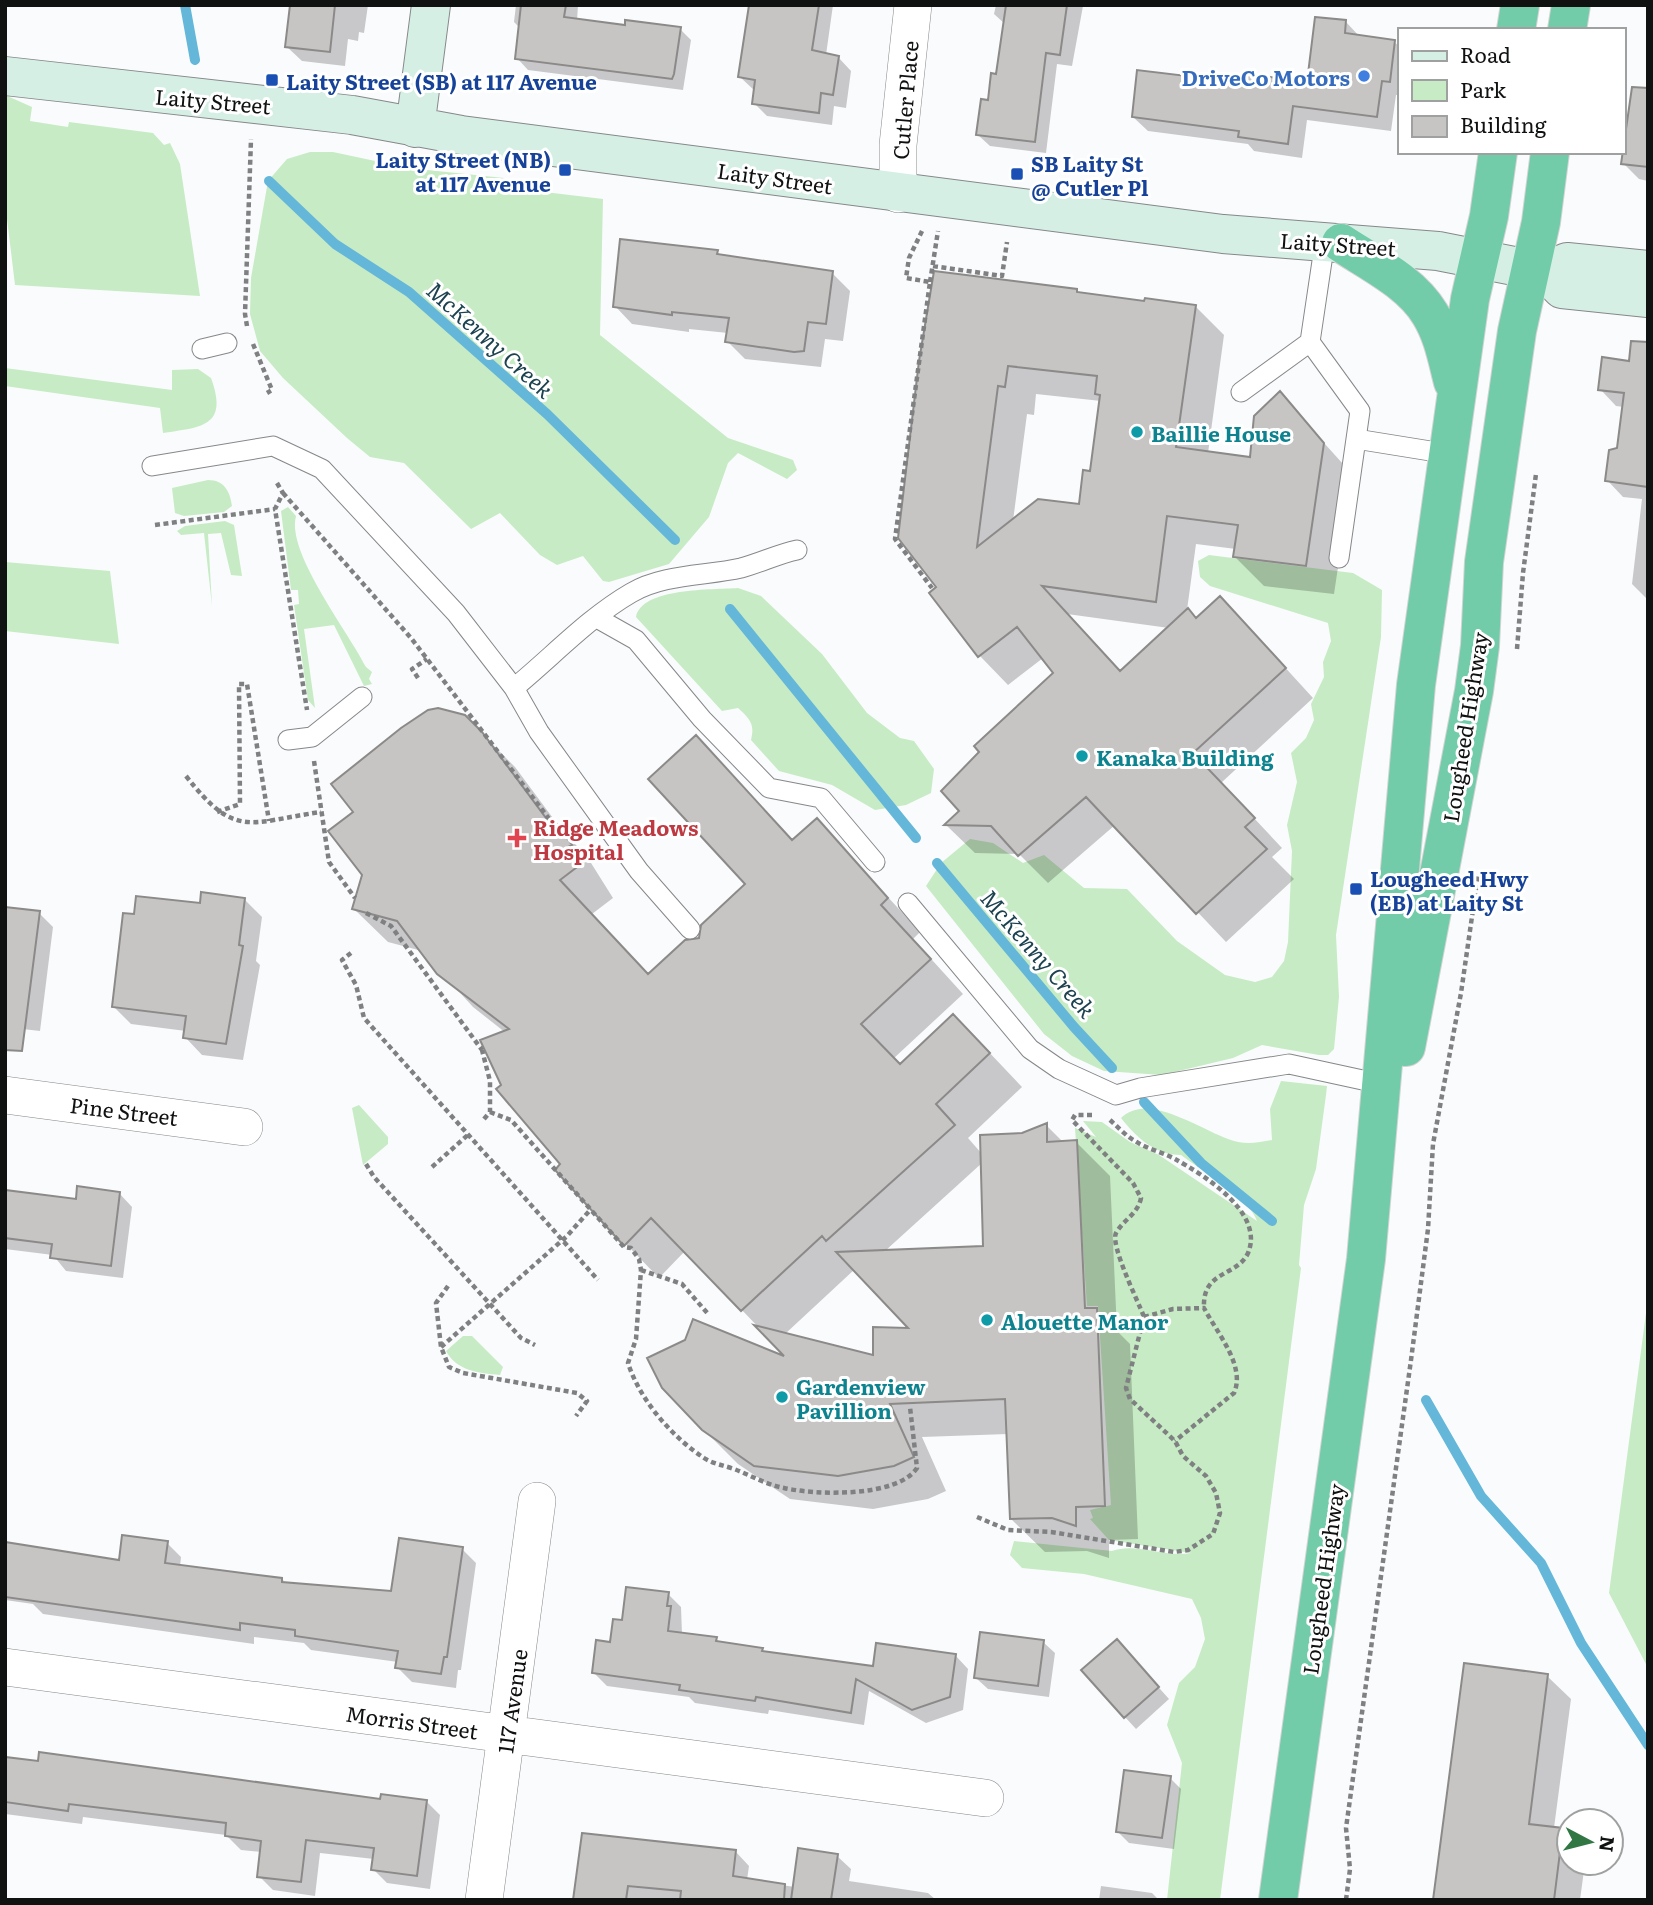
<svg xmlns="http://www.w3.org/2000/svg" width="1653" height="1905" viewBox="0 0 1653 1905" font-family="Literata,serif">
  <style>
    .green { fill: #c7ebc4 }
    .shadow { fill: #0003; fill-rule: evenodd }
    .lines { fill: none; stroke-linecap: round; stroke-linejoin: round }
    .stream { stroke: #64b7d8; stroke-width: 10 }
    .building { fill: #c7c5c3; stroke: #8c8a89; stroke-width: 2; fill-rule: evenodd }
    .lane-casing { stroke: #868789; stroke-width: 21 }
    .street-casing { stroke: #868789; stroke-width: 38 }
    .secondary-casing { stroke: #868789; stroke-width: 40 }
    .highway-casing { stroke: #d4d4d4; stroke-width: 40 }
    .path { stroke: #7f8081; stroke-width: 4.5; stroke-dasharray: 5 3.5; stroke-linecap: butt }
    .lane { stroke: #fff; stroke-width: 19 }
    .street { stroke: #fff; stroke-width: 37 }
    .secondary { stroke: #d5efe5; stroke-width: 38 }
    .highway { stroke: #72cba9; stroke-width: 38 }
    .shop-dot { fill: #3f7fe0; stroke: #fff; stroke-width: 2.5 }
    .transit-dot { fill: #1a4fb4; stroke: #fff; stroke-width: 2.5 }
    .culture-dot { fill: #0f9aa8; stroke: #fff; stroke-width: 2.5 }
    .health-dot { fill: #e0444e; stroke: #fff; stroke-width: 2.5 }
    .labels { text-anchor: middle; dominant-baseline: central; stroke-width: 6; stroke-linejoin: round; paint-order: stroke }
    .shop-label { font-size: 21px; font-weight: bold; fill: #366cbe; stroke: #fff; text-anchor: end }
    .transit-label { font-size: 21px; font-weight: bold; fill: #164399; stroke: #fff; text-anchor: start }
    .street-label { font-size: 21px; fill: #101111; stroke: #fff }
    .culture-label { font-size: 21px; font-weight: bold; fill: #0d838f; stroke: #fff; text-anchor: start }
    .health-label { font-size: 21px; font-weight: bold; fill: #be3a42; stroke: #fff; text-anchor: start }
    .water-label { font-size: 23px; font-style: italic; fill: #1c4250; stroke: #fff }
  </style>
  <rect width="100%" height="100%" fill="#fafbfd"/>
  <path class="green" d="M5 95 32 107 30 121 68 127 69 122 153 133 164 145 170 143 180 164 200 296 15 285 5 202Z
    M310 152H333L408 168 504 178 528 190 603 199 600 335 728 438 793 460 797 470 787 479 738 453 728 463 709 517 669 564 609 582 603 581 583 556 557 565 540 555 500 513 471 529 404 463 370 457 347 438 283 378 260 351 250 314 251 278 268 181 287 159Z
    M5 368 172 390V370L198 369 211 378C229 427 201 427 163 433L160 408 5 386Z
    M208 480C224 480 230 491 232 506L224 512 184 516 175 513 172 488Z
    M288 507 296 516C286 552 348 631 366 667L372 672 369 679 372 684 364 686 334 625 304 629 315 708 308 700 294 605 299 604 298 590H291L281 511Z
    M225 521 234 525 242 576 231 575 221 533 208 534 212 606 204 533 181 535 177 531 185 526Z
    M1209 555 1353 573 1382 590 1381 637 1336 935 1339 997 1334 1049 1328 1055H1319L1262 1045 1233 1058 1162 1075 1104 1071 1072 1056 1044 1034 926 886 941 863 970 839 993 843 1023 863 1044 855 1084 888 1127 889 1177 941 1225 975 1255 982 1272 977 1284 961 1288 942 1292 851 1287 825 1297 782 1291 753 1306 738 1314 720 1311 704 1324 677 1323 662 1331 641 1328 623 1210 586 1200 577 1198 561Z
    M5 562 110 571 119 644 5 631Z
    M738 588 761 596 822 654 867 713 900 738 914 741 934 769 931 793 906 805 875 810 832 785 779 771 751 740C755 724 750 719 738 708L722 711 636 617C642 587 713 590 738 588Z
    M1281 1081 1327 1086 1326 1095 1316 1169 1304 1205 1299 1265 1301 1268 1220 1900H1167L1182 1763 1167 1725 1179 1683 1195 1667 1205 1639 1201 1618 1192 1599 1084 1574 1022 1568 1010 1555 1014 1541 1112 1551C1136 1542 1166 1558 1191 1553L1109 1540 1090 1519 1093 1518 1090 1510 1111 1505 1098 1306H1087L1075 1128 1096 1137 1083 1121 1102 1122 1130 1142 1159 1155 1257 1221C1250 1198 1201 1170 1181 1155 1155 1155 1136 1137 1121 1118 1147 1092 1198 1128 1228 1139 1243 1145 1256 1143 1272 1140L1270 1109Z
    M359 1105 388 1137V1144L363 1165 352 1108Z
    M1648 1298V1668L1609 1593Z
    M463 1336H472L503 1367 500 1375C478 1373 457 1371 446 1351Z"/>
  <path class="shadow" d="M291 5H368L364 33 359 32 358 41 348 39 345 66 302 61 286 46Z
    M516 5H578L577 21 626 27 680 29 691 40 683 90 528 70 517 58 520 28 514 22Z
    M750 5H833L826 55 838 57 851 71 846 108 834 106 832 125 767 116 754 103 755 91 740 77Z
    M996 5 1083 6 1072 66 1057 64 1046 153 990 146 978 135 997 76 1005 24 994 14Z
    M1346 22 1360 37 1394 42 1399 46V95H1396L1391 131 1307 120 1302 158 1254 151 1248 144 1148 131 1133 117 1247 85 1308 83Z
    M1648 131V181L1639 179 1623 163Z
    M717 252 722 257 832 273 850 291 843 341 825 339 821 367 745 359 727 341 728 333 689 329V332L632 324 615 306Z
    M1077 291 1081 295 1195 306 1224 335 1208 453 1252 459 1280 394 1352 474 1334 594 1264 586 1235 557 1236 549 1196 544 1187 610 1197 620 1249 628 1313 698 1221 783 1282 848 1272 857 1294 879 1226 942 1115 825 1048 883 1019 854 975 853 946 825 961 811 1055 674 1043 658 1008 685 980 656 931 593 939 587 920 361ZM1036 394 1101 401 1091 473 1081 506 1013 521 1027 414 1034 415ZM1067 614 1169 628 1121 673Z
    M1648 365V600L1632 584 1642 499 1623 497 1607 480 1619 450 1624 407 1616 406 1600 389Z
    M438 709 464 716 515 767 564 833 586 855 613 898 592 914 649 975 700 939 748 884 696 737 794 841 817 820 920 932 913 939 963 994 893 1059 900 1066 986 1049 1022 1087 968 1138 982 1154 1046 1125 1064 1143 1076 1142 1110 1176 1117 1331 1130 1344 1138 1539 1109 1540V1558L1087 1551 1045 1552 1011 1519 1008 1434 922 1437 946 1491 928 1499 873 1509 790 1499 738 1464 703 1429 791 1361 685 1251 659 1278 626 1244 503 1085 506 1033 473 1007 422 951 388 942 354 909 363 875 355 812ZM982 1163 985 1247 885 1251ZM855 1269 912 1330 875 1357 785 1334Z
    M244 899 262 917 256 961 260 965 243 1060 202 1055 185 1037 186 1031 131 1024 113 1006 136 916Z
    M39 913 53 927 40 1031 5 1027Z
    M5 1192 77 1201 119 1193 132 1207 123 1278 66 1271 53 1255 5 1249Z
    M5 1540 14 1545 120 1562 167 1543 181 1557 180 1567 282 1579 287 1584 393 1593 462 1549 476 1563 461 1670H458L456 1688 412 1682 397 1667 398 1662 311 1650 304 1643 254 1637V1644L43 1614 33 1604 5 1600Z
    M668 1594 681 1607 682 1634 716 1639 721 1644 762 1650 766 1654 874 1668 955 1655 968 1669 963 1710 926 1723 869 1691 864 1725 769 1710 768 1714 695 1703 689 1697 607 1686 594 1673 623 1622Z
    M1043 1642 1055 1653 1049 1697 988 1689 976 1678Z
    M1128 1653 1169 1699 1136 1729 1125 1717Z
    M1547 1676 1571 1699 1554 1828 1563 1830 1569 1836V1863H1585L1580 1900H1435Z
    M5 1758 381 1801H426L440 1815 430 1889 387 1883 373 1869 374 1859 320 1853 315 1896 273 1890 259 1876 262 1852 241 1850 226 1835 83 1817 82 1824 5 1814Z
    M1170 1778 1181 1789 1174 1849 1129 1843 1118 1832Z
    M736 1852 749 1866 747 1880 795 1887 837 1856 851 1869 849 1881 928 1893 936 1900H575Z
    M1101 1886 1152 1893 1159 1900H1099Z"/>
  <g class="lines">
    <path class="stream" d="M185 5 195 60
      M269 181 335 244 409 292 547 414 675 540
      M730 609 916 838
      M937 863 1074 1027 1112 1068
      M1144 1102 1201 1163 1272 1221
      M1426 1400 1481 1496 1541 1563 1581 1643 1648 1745"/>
  </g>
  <path class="building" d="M290 5H335L330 52 285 47Z
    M521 5H566L564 17 625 25V20L681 27 674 74 672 79 515 59Z
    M749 5H819L812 50 839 56 833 95 821 93 819 113 752 104 755 80 738 77Z
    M1006 5H1067L1060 55 1046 53 1035 142 976 135 981 99 988 100 991 73 996 74Z
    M1315 17 1346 20 1345 33 1395 40 1390 82 1382 81 1377 117 1293 106 1288 144 1238 137 1239 131 1132 117 1137 70 1245 83 1247 74 1307 82Z
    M1632 87 1648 88V167L1621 164Z
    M620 239 718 250 717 254 833 271 826 324 808 322 804 351 794 352 725 342 729 318 672 312V315L613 307Z
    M934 271 1077 289V292L1144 301 1145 298 1196 305 1176 447 1250 457 1254 416 1280 391 1324 443 1306 566 1233 557 1238 525 1167 516 1156 602 1042 586 1120 671 1188 608 1196 618 1220 596 1286 668 1193 753 1255 818 1245 827 1267 849 1196 914 1086 797 1018 856 991 826 944 825 959 811 941 791 979 752 974 746 1053 673 1017 627 978 657 929 593 936 587 898 538 919 361ZM1008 366 1097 376 1095 394 1100 395 1090 471 1083 470 1079 504 1038 499 977 547 998 386 1005 387Z
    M1631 341 1648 342V487L1605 481 1609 450 1617 448 1624 393 1598 390 1602 357 1629 361Z
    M438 708 465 715 482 732 549 822 553 819 572 845 568 847 581 864 560 880 648 974 685 940 699 938 701 925 745 884 648 779 696 735 792 840 817 818 888 898 881 905 931 959 861 1024 900 1064 953 1014 990 1053 936 1104 955 1125 826 1241 822 1236 741 1311 651 1218 624 1246 555 1170 560 1164 496 1089 501 1085 480 1040 509 1029 437 974 397 921 352 909 362 875 328 831 353 812 331 784 401 728 428 710Z
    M201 892 245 898 239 945 243 946 226 1044 183 1038 186 1016 112 1007 123 913 134 914 136 896 200 903Z
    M5 907 40 911 22 1051 5 1050Z
    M1047 1123V1142L1077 1140 1085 1308H1097L1105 1506 1076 1507V1526L1052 1518 1010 1519 1005 1399 890 1404 914 1457 894 1466 838 1476 754 1466 702 1430 662 1388 647 1358 685 1340 693 1319 784 1356 754 1325 873 1355V1327L908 1328 836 1252 983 1246 980 1135 1022 1133Z
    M77 1186 120 1192 111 1266 50 1258 52 1244 5 1238V1190L76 1199Z
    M122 1535 168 1541 165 1563 282 1578V1582L391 1591 399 1538 463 1547 447 1657H444L441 1674 395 1668 398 1651 295 1636V1630L240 1623V1630L5 1597V1542L119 1560Z
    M626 1587 669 1592 667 1606H671L668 1631 717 1637 716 1641 763 1648 762 1651 873 1666 876 1643 956 1654 950 1697 912 1710 856 1679 851 1713 756 1697 755 1701 679 1690 680 1685 592 1673 596 1640 610 1642 613 1619 622 1620Z
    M980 1632 1044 1640 1038 1686 974 1678Z
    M1117 1639 1159 1687 1124 1718 1081 1670Z
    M1464 1663 1548 1674 1529 1824 1563 1828 1554 1900H1433Z
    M39 1752 380 1799 381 1794 427 1800 417 1876 371 1870 374 1848 306 1840 301 1882 257 1877 261 1841 225 1836 226 1823 69 1804 68 1811 5 1802V1757L38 1761Z
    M1124 1770 1171 1776 1162 1838 1116 1832Z
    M582 1833 736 1850 733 1876 785 1884 784 1900H680L681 1891 628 1886 626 1900H573Z
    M798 1848 838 1854 831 1900H791Z"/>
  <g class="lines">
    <defs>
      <path id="lane" d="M1325 241 1310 342 1360 411 1339 558
        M202 349 227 343
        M1241 392 1310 342
        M1356 439 1449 454
        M152 466 273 446 322 469 456 613 514 688 539 732 639 871 690 929
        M597 618 636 640 702 719 769 788 821 798 875 862
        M514 688C552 657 588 618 631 593 663 574 706 576 741 568 760 563 778 554 797 550
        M288 740 312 737 362 697
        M908 903 1030 1049 1059 1069 1116 1095 1140 1088 1289 1064 1381 1084"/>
      <path id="street" d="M898 194V145L913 5
        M5 1095 244 1127
        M5 1667 985 1798
        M484 1900 537 1501"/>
      <path id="secondary" d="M5 76 352 115 461 135 1223 234 1438 251 1545 272 1562 289 1648 298
        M415 128 431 5
        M1545 272 1567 262 1648 270"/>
      <path id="highway" d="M1516 30 1520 5
        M1567 30 1571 5
        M1341 243C1371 263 1411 282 1430 314 1443 335 1447 359 1453 382
        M1406 1047 1474 691 1480 646 1484 562 1517 331 1541 222 1550 152
        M1278 1900 1366 1259 1416 685 1470 299 1489 216 1498 152"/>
    </defs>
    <use href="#lane" class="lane-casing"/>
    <use href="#street" class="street-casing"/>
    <use href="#secondary" class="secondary-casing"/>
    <use href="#highway" class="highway-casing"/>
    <path class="path" d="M922 231 909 258 906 278 930 282 895 539 932 588
      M933 266 1002 276 1007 242
      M930 282 938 231
      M247 326 245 314 251 139
      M253 344 272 390 267 393
      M277 483 283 493 275 509 307 710
      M283 493 411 638 550 820
      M155 525 275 509
      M1517 649 1523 573 1536 474
      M418 678 412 669 427 659
      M314 761 329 862 355 898
      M186 776C236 840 249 822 321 812
      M217 812 240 804 239 684H247L269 821
      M366 913 391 926 482 1050
      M351 953 342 960 356 985 364 1018 598 1280
      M490 1112 511 1120 624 1247 631 1248 639 1259 641 1270 636 1339 628 1363C640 1400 671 1436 704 1458 713 1464 723 1465 734 1469 750 1475 767 1485 784 1488 815 1495 897 1498 917 1468L910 1407
      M1092 1115H1075L1072 1120 1133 1183 1141 1198C1138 1214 1123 1220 1116 1233 1110 1245 1138 1301 1144 1317
      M484 1119 490 1112V1081L482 1050 485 1049
      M1110 1120C1118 1127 1126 1136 1135 1141 1147 1149 1162 1152 1175 1159 1204 1175 1265 1213 1248 1253 1237 1277 1202 1270 1204 1308
      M366 1164 374 1177 521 1338 535 1345
      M432 1167 470 1133
      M641 1270 682 1284 709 1315
      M448 1286 436 1303 441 1347 449 1367 463 1373 577 1393 587 1401 576 1416
      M441 1347 566 1237 591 1209
      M977 1517 1008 1530 1051 1532 1174 1552 1188 1550 1213 1534 1220 1513 1216 1493 1206 1476 1183 1456 1175 1441 1130 1399 1126 1388 1144 1317 1173 1309 1204 1308C1217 1333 1246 1366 1234 1393L1175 1441
      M1346 1900 1350 1869 1346 1828 1411 1360 1428 1229 1433 1144 1461 993 1478 875"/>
    <use href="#lane" class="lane"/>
    <use href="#street" class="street"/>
    <use href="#secondary" class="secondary"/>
    <use href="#highway" class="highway"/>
  </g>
  <circle class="shop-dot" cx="1364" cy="76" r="7"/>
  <g class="transit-dot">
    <rect x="265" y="73" width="14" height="14" rx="3.5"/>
    <rect x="558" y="163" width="14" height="14" rx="3.5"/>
    <rect x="1010" y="167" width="14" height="14" rx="3.5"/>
    <rect x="1349" y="882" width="14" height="14" rx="3.5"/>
  </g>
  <g class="culture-dot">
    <circle cx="1137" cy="432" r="7"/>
    <circle cx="1082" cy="756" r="7"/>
    <circle cx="987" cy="1320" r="7"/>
    <circle cx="782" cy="1397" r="7"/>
  </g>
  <path class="health-dot" d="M513.5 827.5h7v7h7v7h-7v7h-7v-7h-7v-7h7z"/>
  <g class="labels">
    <g class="shop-label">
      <text x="1350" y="76">DriveCo Motors</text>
    </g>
    <g class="transit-label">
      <text x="286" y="80">Laity Street (SB) at 117 Avenue</text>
      <text x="551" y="158" text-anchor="end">Laity Street (NB)<tspan x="551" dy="24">at 117 Avenue</tspan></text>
      <text x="1031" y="162">SB Laity St<tspan x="1031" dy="24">@ Cutler Pl</tspan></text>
      <text x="1370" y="877">Lougheed Hwy<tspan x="1370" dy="24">(EB) at Laity St</tspan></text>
    </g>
    <g class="street-label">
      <text transform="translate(213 100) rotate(5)">Laity Street</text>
      <text transform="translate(904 100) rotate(-85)">Cutler Place</text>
      <text transform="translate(775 177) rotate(8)">Laity Street</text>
      <text transform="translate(1338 243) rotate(4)">Laity Street</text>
      <text transform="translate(1464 727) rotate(-81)">Lougheed Highway</text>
      <text transform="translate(124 1110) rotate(7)">Pine Street</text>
      <text transform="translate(1322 1579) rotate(-82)">Lougheed Highway</text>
      <text transform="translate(511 1701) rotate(-82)">117 Avenue</text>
      <text transform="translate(412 1721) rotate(8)">Morris Street</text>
    </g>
    <g class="culture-label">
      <text x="1151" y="432">Baillie House</text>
      <text x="1096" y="756">Kanaka Building</text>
      <text x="1001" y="1320">Alouette Manor</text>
      <text x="796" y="1385">Gardenview<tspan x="796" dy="24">Pavillion</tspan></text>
    </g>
    <g class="health-label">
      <text x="533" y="826">Ridge Meadows<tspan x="533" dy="24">Hospital</tspan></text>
    </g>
    <g class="water-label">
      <text transform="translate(491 339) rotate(42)">McKenny Creek</text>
      <text transform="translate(1039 953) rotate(49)">McKenny Creek</text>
    </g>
  </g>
  <rect width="1653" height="1905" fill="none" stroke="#101111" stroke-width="14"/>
  <rect x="1398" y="28" width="228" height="126" fill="#ffffff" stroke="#9fa0a0" stroke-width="2"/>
  <rect x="1412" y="51" width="35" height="10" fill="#d5efe5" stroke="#9fa0a0" stroke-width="2"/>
  <text x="1460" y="63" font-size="21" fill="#101111">Road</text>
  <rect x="1412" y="80" width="35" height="21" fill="#c7ebc4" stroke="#9fa0a0" stroke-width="2"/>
  <text x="1460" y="98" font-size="21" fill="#101111">Park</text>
  <rect x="1412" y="116" width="35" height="21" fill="#c7c5c3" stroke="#9fa0a0" stroke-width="2"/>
  <text x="1460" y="133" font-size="21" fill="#101111">Building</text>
  <g transform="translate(1590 1842) rotate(97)"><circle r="33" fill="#ffffff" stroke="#9fa0a0" stroke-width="2"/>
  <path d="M0-5L12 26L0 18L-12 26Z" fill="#307744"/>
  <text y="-10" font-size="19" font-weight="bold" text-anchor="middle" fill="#101111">N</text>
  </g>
</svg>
